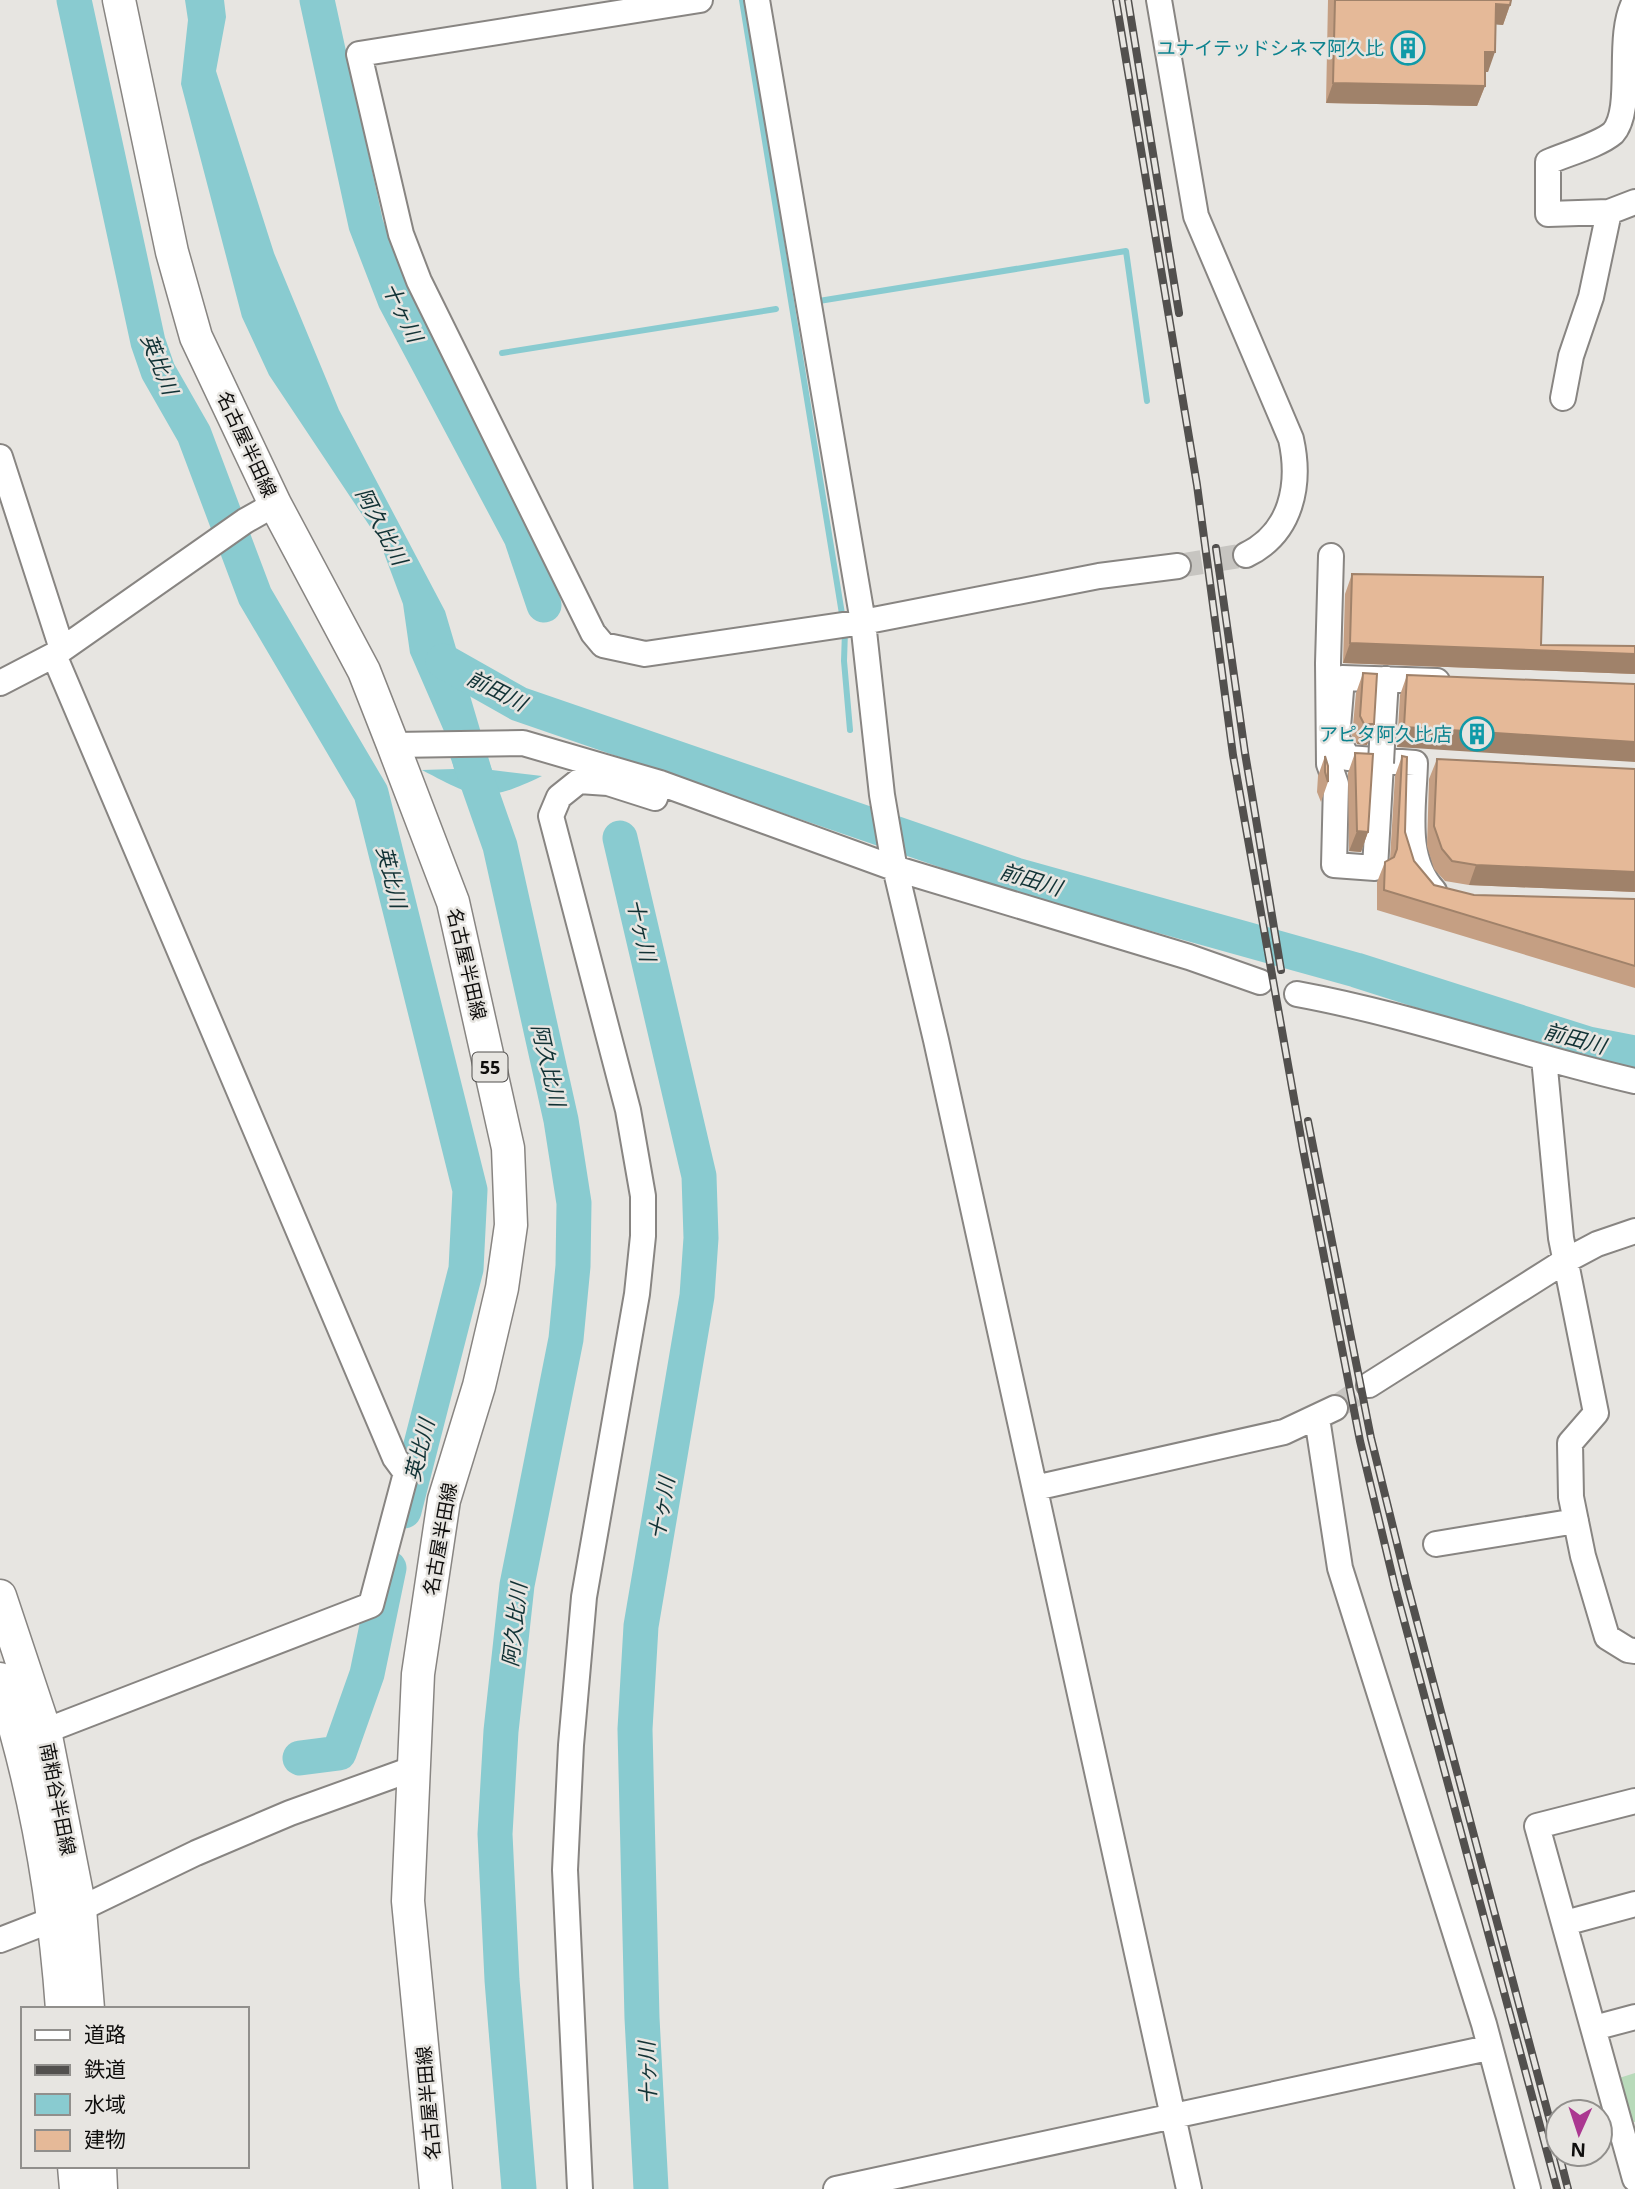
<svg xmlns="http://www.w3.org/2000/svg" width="1635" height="2189" viewBox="0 0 1635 2189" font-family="'Open Sans','Noto Sans JP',sans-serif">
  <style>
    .green { fill: #b8daba }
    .water { fill: #89cbd0 }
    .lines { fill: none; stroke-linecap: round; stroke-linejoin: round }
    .stream { stroke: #89cbd0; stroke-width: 6 }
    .river { stroke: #89cbd0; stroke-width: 35 }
    .minor-tunnel { stroke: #c7c5c1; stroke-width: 24; stroke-dasharray: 24 12; stroke-linecap: butt }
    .minor-casing { stroke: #888582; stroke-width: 28 }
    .major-casing { stroke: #888582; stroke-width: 35 }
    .minor { stroke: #fff; stroke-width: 24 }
    .major { stroke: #fff; stroke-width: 32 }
    .rail-casing { stroke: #52504e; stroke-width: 8 }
    .rail { stroke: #e7e5e1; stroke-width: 5; stroke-dasharray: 16; stroke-linecap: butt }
    .minor-bridge-casing { stroke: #888582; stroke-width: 28; stroke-linecap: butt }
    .minor-bridge { stroke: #fff; stroke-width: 24 }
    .wall { fill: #c59f83 }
    .shaded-wall { fill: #a0826a }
    .building { fill: #e5b998; stroke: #a0826a; stroke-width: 2 }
    .labels { text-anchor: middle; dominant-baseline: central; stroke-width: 5; stroke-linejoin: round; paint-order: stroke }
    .shield { fill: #e7e5e1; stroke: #504e4d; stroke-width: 2 }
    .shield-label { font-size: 18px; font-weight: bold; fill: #0f0e0d }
    .culture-label { font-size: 19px; fill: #0d838f; stroke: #e7e5e1; text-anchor: end }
    .street-label { font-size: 19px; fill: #0f0e0d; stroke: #e7e5e1 }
    .water-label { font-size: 21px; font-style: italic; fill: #113235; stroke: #e7e5e1 }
  </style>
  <rect width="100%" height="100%" fill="#e7e5e1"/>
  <path class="green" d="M1635 2073V2122H1634L1628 2118 1616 2079Z"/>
  <path class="water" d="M185 0H224L226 17 216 71 274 253 339 410 445 611 492 770 542 776C484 804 477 799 422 770L454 769 447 738 410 653 403 604 379 540 269 375 242 317 181 84 188 20Z"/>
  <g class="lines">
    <path class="stream" d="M742 0 843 620
      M819 301 1126 251 1147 401
      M502 353 776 309
      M845 631 844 661 850 730"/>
    <path class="river" d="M74 0 148 342 158 371 194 434 255 596 371 793 470 1190 466 1269 404 1511
      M317 0 366 225 395 300 521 537 544 605
      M443 661 519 704 1016 875 1356 970 1588 1044 1635 1053
      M467 752 500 846 561 1120 574 1203 573 1266 566 1339 517 1585 501 1731 495 1834 502 1980 519 2189
      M620 838 699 1176 701 1238 697 1296 641 1626 635 1729 642 2018 651 2189
      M300 1758 339 1753 367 1674 389 1568"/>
    <path class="minor-tunnel" d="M1178 566 1246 555
      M1335 1408 1369 1385"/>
    <defs>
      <path id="minor" d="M700 0 359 54 401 234 419 281 593 633 603 645 645 654 863 622 1099 576 1178 566
        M757 0 863 622 882 795 893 859 936 1040 1189 2189
        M1159 0 1196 216 1291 439C1301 484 1292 533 1246 555
        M1635 1C1615 37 1635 108 1613 133 1599 145 1566 154 1548 162V214L1609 212 1635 202
        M1563 398 1571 356 1591 297 1609 212
        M0 457 62 649
        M1331 556 1328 663 1329 764 1336 784 1334 865 1375 868 1381 763
        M0 683 54 655 245 521 275 504
        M1382 744 1386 679
        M393 745 523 743 660 783 894 868 1189 957 1260 982
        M1434 891C1403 857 1414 806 1415 763L1348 758 1337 739 1342 678 1437 681
        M1297 994C1411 1015 1522 1055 1635 1081
        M1544 1058 1561 1238 1596 1413 1570 1443 1571 1497 1583 1556 1607 1637 1628 1650 1635 1651
        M1369 1385 1565 1261 1597 1244 1635 1231
        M1317 1418 1340 1568 1484 2024 1528 2189
        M1035 1488 1284 1432 1335 1408
        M1436 1544 1576 1521
        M45 1731 371 1605 406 1473 395 1458 54 655
        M1635 1801 1537 1826 1635 2179
        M1565 1923 1635 1904
        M0 1940 80 1909 196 1853 290 1813 412 1769
        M1594 2028 1635 2017
        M580 2189 565 1870 571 1745 584 1597 637 1294 643 1236V1196L628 1110 551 816 559 797 579 781 608 783 655 798 660 783
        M836 2189 1488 2048"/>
      <path id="major" d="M119 0 172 252 196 337 275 504 364 671 393 745 453 902 508 1148 511 1225 502 1288 479 1386 444 1500 418 1674 408 1901 436 2189
        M0 1596 45 1731 80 1909 88 2009
        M0 1679C35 1786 54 1897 62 2009
        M74 2166 76 2189
        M100 2166 101 2189"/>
    </defs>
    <use href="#minor" class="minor-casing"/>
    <use href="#major" class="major-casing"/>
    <use href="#minor" class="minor"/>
    <use href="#major" class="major"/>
    <defs>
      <path id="rail" d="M1116 0 1197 485 1233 755 1303 1149 1360 1441 1395 1587 1557 2189
        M1128 0 1179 313
        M1216 548 1245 753 1281 970
        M1308 1121 1371 1438 1407 1584 1558 2151
        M1559 2154 1568 2189"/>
    </defs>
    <use href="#rail" class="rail-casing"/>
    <use href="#rail" class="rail"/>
    <defs>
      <path id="minor-bridge" d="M1381 763 1382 744"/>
    </defs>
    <use href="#minor-bridge" class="minor-bridge-casing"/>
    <use href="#minor-bridge" class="minor-bridge"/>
  </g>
  <path class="wall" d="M1328 0H1511L1510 5 1503 25 1496 24 1488 72H1485V86L1477 106 1326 103Z
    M1352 574 1541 645 1635 646V674L1343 663 1345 594Z
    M1363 673 1374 724 1367 745 1357 744 1352 736 1356 693Z
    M1407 675 1635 684 1397 747 1400 695Z
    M1355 753 1368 832 1361 852 1349 851 1348 773Z
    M1325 756 1328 782 1321 802 1317 792 1318 776Z
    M1402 756 1405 832 1414 861 1434 885 1474 895 1635 899V988L1377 910V882L1385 862 1390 859 1395 776Z
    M1437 759 1635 769V892L1469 885 1445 881 1434 869 1427 846 1429 779Z"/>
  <path class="shaded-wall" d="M1496 4 1510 5 1503 25 1489 24Z
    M1485 52H1495L1488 72H1478Z
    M1333 83 1485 86 1477 106 1326 103Z
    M1350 643 1635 654V674L1343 663Z
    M1364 724H1374L1367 745 1357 744Z
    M1404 727 1635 742V762L1397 747Z
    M1357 831 1368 832 1361 852 1349 851Z
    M1476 865 1635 872V892L1469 885Z"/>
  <path class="building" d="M1335 0H1511L1510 5 1496 4 1495 52H1485V86L1333 83Z
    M1352 574 1543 577 1541 645 1635 646V654L1350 643Z
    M1363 673 1377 674 1374 724H1364L1360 716Z
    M1407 675 1635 684V742L1404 727Z
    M1355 753 1373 754 1368 832 1357 831Z
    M1325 756 1328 766V782L1325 772Z
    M1402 756 1407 757 1405 832 1414 861 1434 885 1474 895 1635 899V966L1384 890 1385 862 1394 857 1397 849Z
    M1437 759 1635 769V872L1476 865 1452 861 1442 849 1434 826Z"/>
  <defs>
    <symbol id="building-ring" viewBox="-11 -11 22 22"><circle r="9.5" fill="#e7e5e1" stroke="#0f9aa8" stroke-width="1.5"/><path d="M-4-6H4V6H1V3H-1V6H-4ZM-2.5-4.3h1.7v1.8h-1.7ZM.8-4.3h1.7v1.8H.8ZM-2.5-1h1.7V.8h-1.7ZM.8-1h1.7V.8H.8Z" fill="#0f9aa8"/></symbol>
  </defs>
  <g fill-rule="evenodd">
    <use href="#building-ring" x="1389" y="29" width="38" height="38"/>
    <use href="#building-ring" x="1458" y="715" width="38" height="38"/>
  </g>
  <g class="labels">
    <rect class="shield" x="472.5" y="1052.5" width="35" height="29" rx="5"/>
    <g class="shield-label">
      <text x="490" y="1067">55</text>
    </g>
    <g class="culture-label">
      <text x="1384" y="48">ユナイテッドシネマ阿久比</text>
      <text x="1452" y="734">アピタ阿久比店</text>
    </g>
    <g class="street-label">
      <text transform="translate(247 444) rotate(65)">名古屋半田線</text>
      <text transform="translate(467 964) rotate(77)">名古屋半田線</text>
      <text transform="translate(440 1539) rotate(-80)">名古屋半田線</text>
      <text transform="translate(58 1799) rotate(79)">南粕谷半田線</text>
      <text transform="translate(428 2103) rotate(-95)">名古屋半田線</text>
    </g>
    <g class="water-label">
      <text transform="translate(403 312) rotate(64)">十ヶ川</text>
      <text transform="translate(160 364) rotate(68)">英比川</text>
      <text transform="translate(382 526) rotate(62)">阿久比川</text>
      <text transform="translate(497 690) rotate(27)">前田川</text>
      <text transform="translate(392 877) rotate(76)">英比川</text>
      <text transform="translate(1031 879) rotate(17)">前田川</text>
      <text transform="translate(642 930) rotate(77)">十ヶ川</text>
      <text transform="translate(1575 1038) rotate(15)">前田川</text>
      <text transform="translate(549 1065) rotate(77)">阿久比川</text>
      <text transform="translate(419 1450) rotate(-76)">英比川</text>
      <text transform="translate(661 1508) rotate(-80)">十ヶ川</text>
      <text transform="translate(514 1625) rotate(-84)">阿久比川</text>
      <text transform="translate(647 2073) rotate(-92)">十ヶ川</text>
    </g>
  </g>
  <rect x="21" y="2007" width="228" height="161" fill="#e7e5e1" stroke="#918f8c" stroke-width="2"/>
  <rect x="35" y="2030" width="35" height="10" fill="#ffffff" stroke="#918f8c" stroke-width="2"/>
  <text x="84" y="2042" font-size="21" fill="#0f0e0d">道路</text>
  <rect x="35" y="2065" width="35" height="10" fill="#52504e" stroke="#918f8c" stroke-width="2"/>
  <text x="84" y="2077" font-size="21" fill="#0f0e0d">鉄道</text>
  <rect x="35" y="2094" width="35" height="21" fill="#89cbd0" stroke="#918f8c" stroke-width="2"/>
  <text x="84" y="2112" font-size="21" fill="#0f0e0d">水域</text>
  <rect x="35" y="2130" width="35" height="21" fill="#e5b998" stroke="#918f8c" stroke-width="2"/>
  <text x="84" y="2147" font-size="21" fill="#0f0e0d">建物</text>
  <g transform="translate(1579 2133) rotate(183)"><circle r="33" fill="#e7e5e1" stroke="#918f8c" stroke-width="2"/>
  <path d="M0-5L12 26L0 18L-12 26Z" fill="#ab3891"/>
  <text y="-10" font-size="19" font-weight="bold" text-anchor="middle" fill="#0f0e0d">N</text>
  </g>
</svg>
